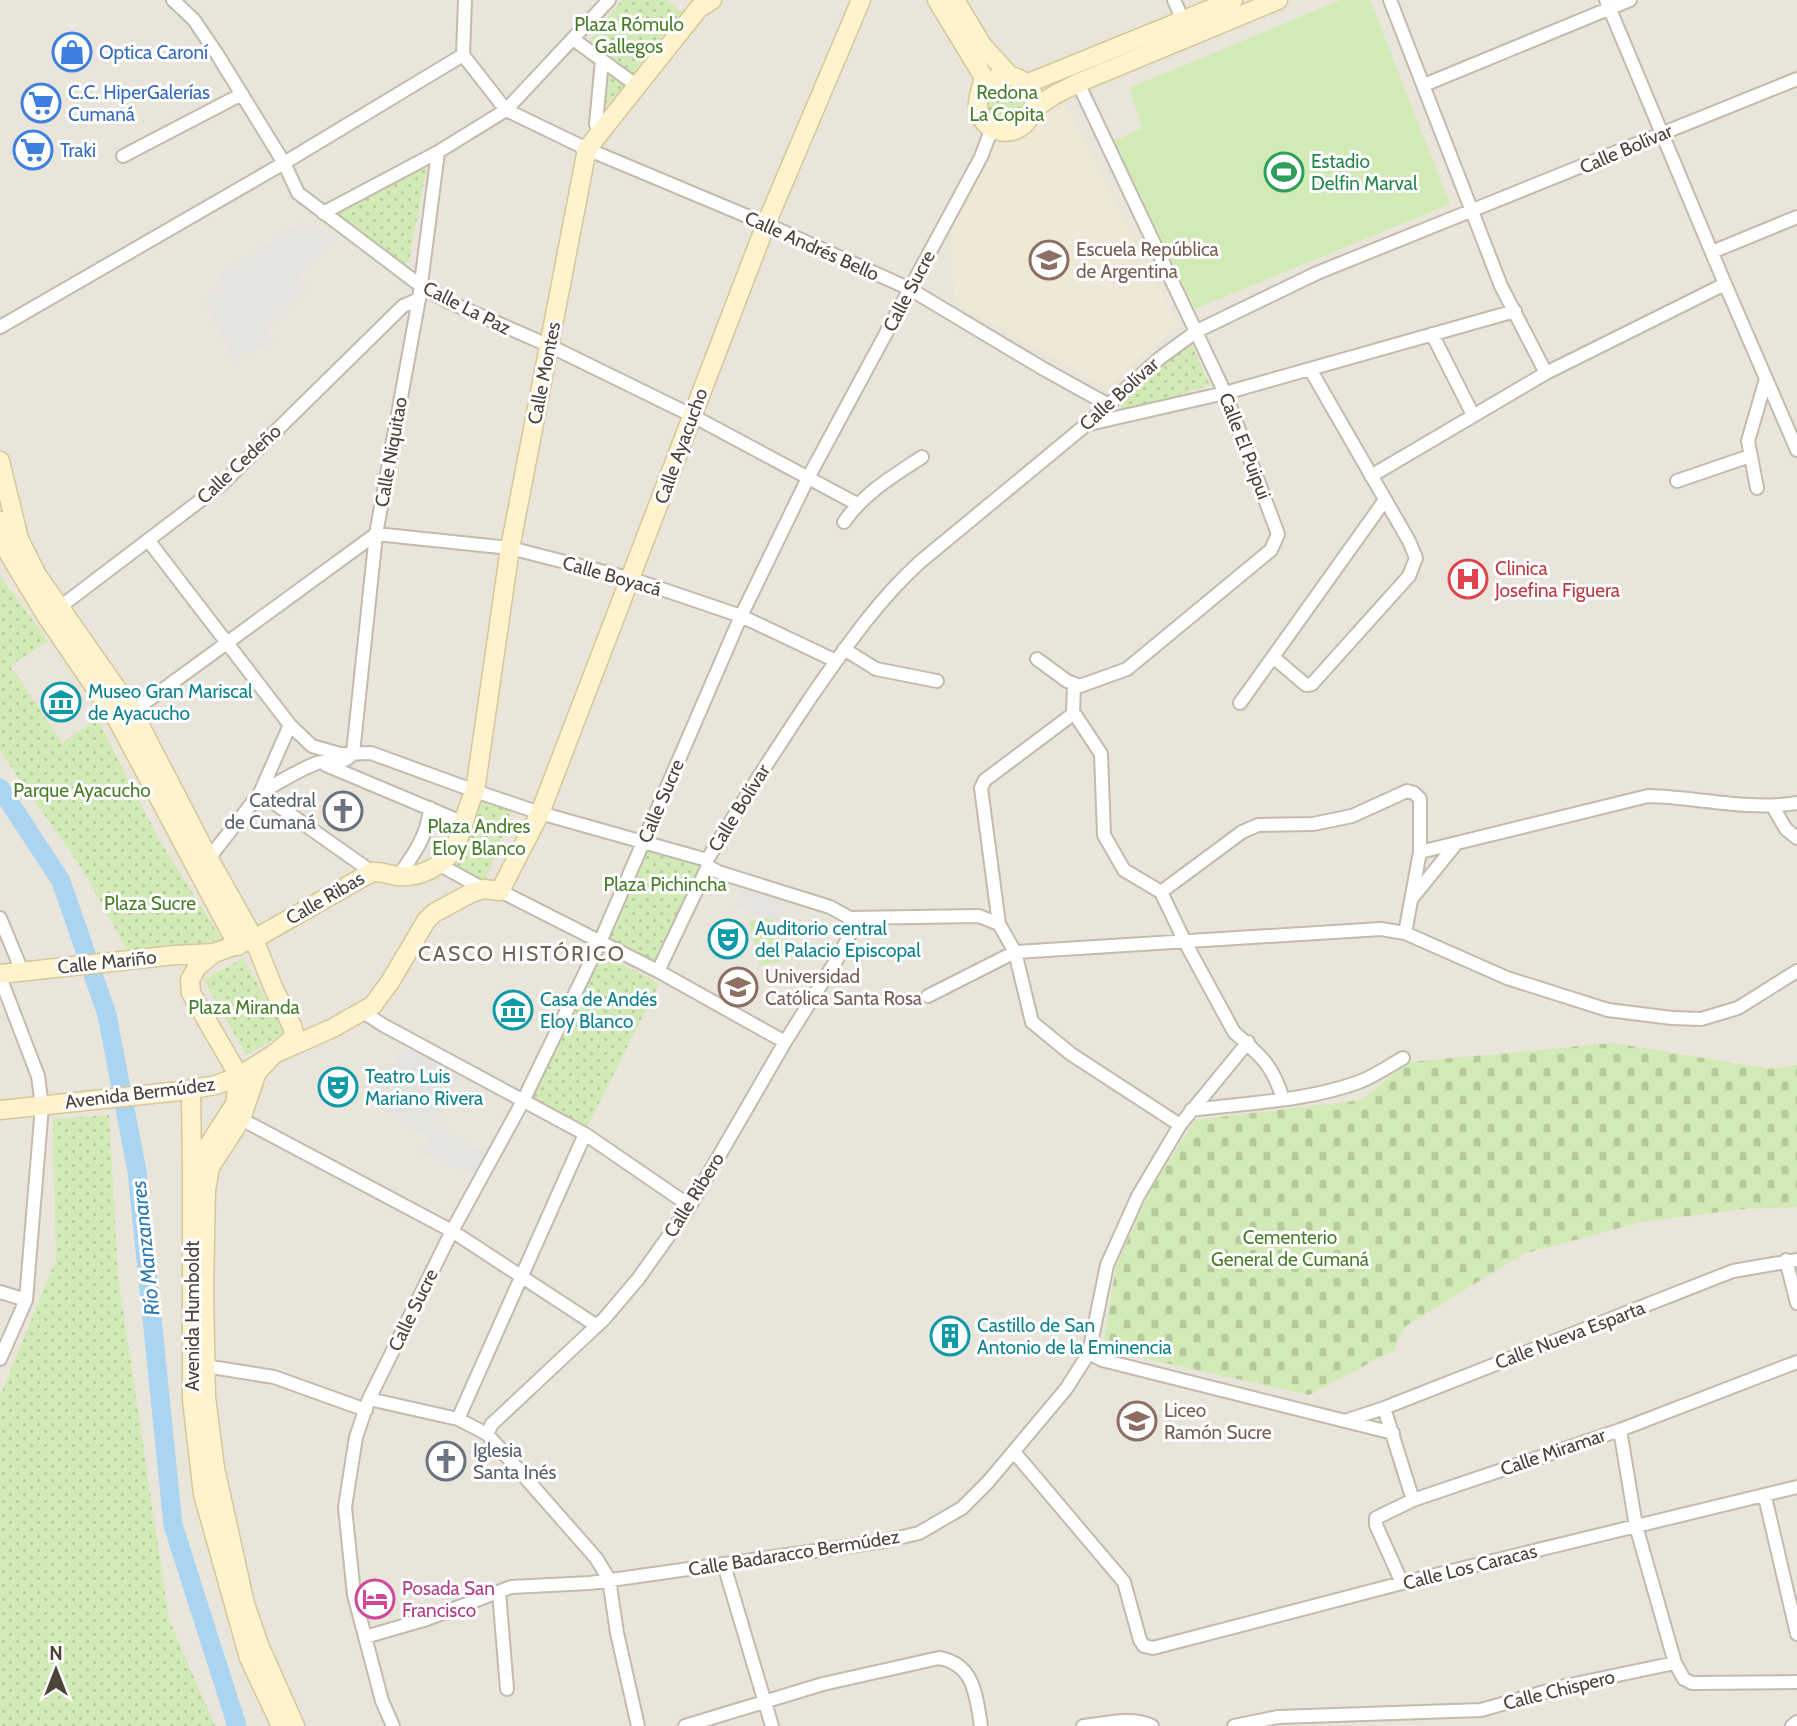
<svg xmlns="http://www.w3.org/2000/svg" width="1797" height="1726" viewBox="0 0 1797 1726" font-family="Cabin,sans-serif">
  <style>
    .residential { fill: #eae5da }
    .education { fill: #efe8d6 }
    .green { fill: url(#green-dots) }
    .cemetery { fill: url(#cemetery-stones) }
    .pitch { fill: #d2eab5 }
    .parking { fill: #e5e3e0 }
    .lines { fill: none; stroke-linecap: round; stroke-linejoin: round }
    .river { stroke: #a9d4f2; stroke-width: 19 }
    .street-casing { stroke: #c2bbae; stroke-width: 16 }
    .secondary-casing { stroke: #d6c79b; stroke-width: 21 }
    .street { stroke: #fff; stroke-width: 12 }
    .secondary { stroke: #fff3cd; stroke-width: 18 }
    .labels { text-anchor: middle; dominant-baseline: central; stroke-width: 6; stroke-linejoin: round; paint-order: stroke }
    .park-label { font-size: 19px; fill: #4a7f2a; stroke: #fff }
    .shop-label { font-size: 19px; fill: #366cbe; stroke: #fff; text-anchor: start }
    .street-label { font-size: 19px; fill: #4b4439; stroke: #fff }
    .leisure-label { font-size: 19px; fill: #27864d; stroke: #fff; text-anchor: start }
    .education-label { font-size: 19px; fill: #785e54; stroke: #fff; text-anchor: start }
    .health-label { font-size: 19px; fill: #be3a42; stroke: #fff; text-anchor: start }
    .culture-label { font-size: 19px; fill: #0d838f; stroke: #fff; text-anchor: start }
    .worship-label { font-size: 19px; fill: #5b616d; stroke: #fff; text-anchor: end }
    .hotel-label { font-size: 19px; fill: #b23c85; stroke: #fff; text-anchor: start }
    .neighbourhood-label { font-size: 21px; letter-spacing: 2px; fill: #6e6250; stroke: #fff }
    .water-label { font-size: 21px; font-style: italic; fill: #2e7ab2; stroke: #fff }
  </style>
  <defs>
    <pattern id="green-dots" width="8" height="8" patternUnits="userSpaceOnUse" patternTransform="scale(1.75)"><rect width="8" height="8" fill="#d2eab5"/><path d="M2 2h.1M6 6h.1" fill="none" stroke="#b6ca9c" stroke-width="1.8" stroke-linecap="round"/></pattern>
    <pattern id="cemetery-stones" width="16" height="16" patternUnits="userSpaceOnUse" patternTransform="scale(1.75)"><rect width="16" height="16" fill="#d2eab5"/><path d="M2 7V4a2 2 0 0 1 4 0v3zM10 15v-3a2 2 0 0 1 4 0v3z" fill="#b6ca9c"/></pattern>
  </defs>
  <rect width="100%" height="100%" fill="#f6f3ec"/>
  <path class="residential" d="M0 0H1797V1726H0Z"/>
  <path class="education" d="M1062 99 1178 323 1107 388 970 311 954 300 952 220 990 147 1039 124 1044 107Z"/>
  <path class="green" d="M622 0H666L682 12 633 73 590 40Z
    M606 71 626 85 598 114Z
    M985 104a21 21 0 1 1 42 0a21 21 0 1 1-42 0Z
    M427 164 409 262 401 265 339 217 341 211Z
    M1191 343 1210 385 1120 414 1118 410 1133 391Z
    M0 576 48 641 10 666 62 743 97 719 160 841 222 940 128 952 83 870 0 751Z
    M472 795 512 812 485 881 445 861Z
    M650 844 705 870 657 964 606 940Z
    M600 952 659 984 586 1129 529 1097Z
    M243 958 285 1033 246 1055 204 980Z
    M109 1115 118 1276 169 1620 215 1726H0V1396L56 1260 53 1119Z"/>
  <path class="cemetery" d="M1613 1043 1770 1069 1797 1065V1207L1744 1209 1642 1222 1523 1254 1404 1327 1394 1350 1309 1395 1103 1349 1116 1266 1149 1193 1195 1120 1361 1100 1410 1062Z"/>
  <path class="pitch" d="M1341 0H1370L1450 204 1195 309 1114 141 1142 128 1129 88Z
    M776 915 786 960 760 966 749 921Z"/>
  <path class="parking" d="M300 223 308 233 315 223 336 239 298 276 308 288 267 331 273 340 236 362 203 300 224 287 218 276Z
    M743 888 785 903 777 922 735 906Z
    M405 1046 459 1075 435 1123 484 1153 481 1161 488 1164 475 1176 419 1151 429 1138 370 1102Z"/>
  <g class="lines">
    <path class="river" d="M0 788 61 881 107 1015 137 1171 173 1525 237 1726"/>
    <defs>
      <path id="street" d="M173 0 194 20 217 54 284 163 298 193 421 286 449 302 550 346 691 415 857 504
        M465 0 463 55 506 110 587 149 766 224 910 289 1042 368 1107 404
        M1174 0 1185 25
        M1390 0 1501 286 1546 373
        M1606 0 1725 284 1797 450
        M573 39 636 85
        M1424 85 1630 0
        M599 133 596 124 602 60
        M123 156 242 94
        M323 213 438 152 506 110 609 0
        M1712 252 1797 217
        M0 327 284 163 463 55
        M1432 334 1473 415
        M1089 424 1225 393 1515 311
        M1371 476 1546 373 1725 284
        M1677 481 1750 456
        M1757 488 1748 441 1766 379
        M844 522C865 492 892 477 922 457
        M148 540 290 725 312 746 340 754 371 753 475 791 540 813 707 860
        M56 610 222 484 403 306 419 299
        M844 649 876 669 937 681
        M1273 657 1306 685 1312 684 1409 576 1416 558 1409 541 1310 369
        M1037 659 1067 681 1080 686 1127 669 1271 550 1278 534 1225 393 1078 83
        M1074 685 1073 714 1076 716 1101 754 1104 835 1124 870 1161 892 1185 942 1234 1032C1261 1056 1272 1064 1283 1099
        M1240 703 1385 500
        M1073 714 985 780 981 788 999 924 1015 952 1032 1022 1071 1054 1180 1125
        M128 715 376 534 510 548 632 579 741 616 836 661
        M326 765 464 823
        M1773 807 1786 829 1797 838
        M1420 852 1648 796C1698 797 1747 811 1797 803
        M206 862 260 793 290 725
        M438 864 484 889
        M708 866 718 872 830 907 850 918 979 916 999 924
        M372 872 260 793C278 783 298 770 317 763 331 759 343 767 353 753L376 534 419 299 438 152
        M398 876C414 855 428 834 430 808
        M500 891 658 971 785 1042
        M1161 892 1242 832 1258 825 1313 824 1352 816 1407 791 1414 793 1420 799V852L1405 933
        M1413 897 1456 844
        M0 918 22 971
        M658 971 708 866 707 860C741 804 776 749 813 694 846 647 877 601 920 562L1087 424 1160 358 1197 331 1317 273 1797 79
        M0 977 38 1076 42 1106 26 1300 0 1359
        M928 996 1015 952 1381 929 1405 933 1507 978 1608 1010 1672 1018 1701 1019 1738 1008 1797 971
        M363 1012 383 1025 585 1134 690 1206
        M1191 1110C1247 1103 1307 1101 1359 1082 1375 1076 1389 1066 1403 1058
        M241 1119 452 1231 597 1326
        M1786 1260 1797 1303
        M0 1292 26 1300
        M1089 1353 1102 1360 1393 1433
        M205 1366 274 1377 366 1410
        M369 1399 458 1419 487 1434 596 1558 609 1579 617 1633 638 1726
        M1384 1408 1413 1500
        M458 1419 585 1134
        M1345 1421 1384 1408 1733 1271 1797 1260
        M1620 1430 1636 1526 1675 1663 1684 1679 1692 1683 1797 1682
        M487 1434 492 1424 604 1319 638 1279 690 1206 785 1042 839 956 850 934V918
        M1014 1452 1124 1582 1140 1640 1144 1646 1153 1648 1402 1583 1797 1487
        M1765 1497 1797 1634
        M724 1565 772 1726
        M1402 1583 1376 1525V1518L1413 1500 1620 1430 1797 1362
        M499 1592 507 1689
        M365 1637 427 1619 511 1587 590 1583 885 1541 919 1533 962 1508 988 1482 1066 1389 1089 1353 1107 1265 1138 1196 1180 1125 1248 1042
        M393 1726 382 1701 354 1595 345 1507 356 1437 369 1399 452 1231 523 1101 600 942 741 616 808 478 981 157 992 128
        M685 1726 823 1684 939 1658C974 1664 976 1695 981 1726
        M1083 1726C1104 1724 1132 1716 1152 1726
        M1234 1726 1278 1717 1481 1710 1565 1686 1675 1663
        M1792 1726 1797 1722"/>
      <path id="secondary" d="M937 0 983 76C983 87 977 96 978 107 979 116 984 124 992 128 1026 146 1053 93 1017 78 1004 72 993 79 983 87
        M955 0 982 45 1010 76
        M1026 84 1233 0
        M1034 109 1054 95 1078 83 1278 0
        M0 461 19 539 37 575 133 712 209 859 254 939 273 987 292 1026 294 1034 291 1040 274 1054 257 1072 241 1119 210 1167 206 1190 204 1288 206 1397 215 1468 245 1604 259 1645 295 1726
        M0 521 9 554 47 617 118 721 238 946
        M0 974 175 955 214 953
        M191 1089 192 1171
        M0 1110 180 1091 216 1085 239 1076 274 1054 333 1028 373 1005 390 982 426 921 434 913 471 893 484 889 500 891 540 813 766 224 861 0
        M281 1726 249 1658 203 1494 192 1400V1171L235 1104 239 1076 191 993 190 980 197 967 214 953 254 939 372 872C382 871 389 875 398 876 419 878 444 866 454 848 464 830 465 810 475 791L510 548 587 149 699 8 712 0"/>
    </defs>
    <use href="#street" class="street-casing"/>
    <use href="#secondary" class="secondary-casing"/>
    <use href="#street" class="street"/>
    <use href="#secondary" class="secondary"/>
  </g>
  <defs>
    <symbol id="shop-ring" viewBox="-11 -11 22 22"><circle r="9.5" fill="#fff" stroke="#3f7fe0" stroke-width="1.5"/><path d="M-5-2.5h2.3a2.7 3.5 0 0 1 5.4 0H5L5.5 6h-11ZM-1.5-2.5h3a1.5 2.3 0 0 0-3 0Z" fill="#3f7fe0"/></symbol>
    <symbol id="supermarket-ring" viewBox="-11 -11 22 22"><circle r="9.5" fill="#fff" stroke="#3f7fe0" stroke-width="1.5"/><path d="M-6-5.5h2.5l.6 2H6L4.5 2H-2.5L-4.4-4H-6ZM-1.5 3.2a1.3 1.3 0 1 0 .1 0ZM3 3.2a1.3 1.3 0 1 0 .1 0Z" fill="#3f7fe0"/></symbol>
    <symbol id="stadium-ring" viewBox="-11 -11 22 22"><circle r="9.5" fill="#fff" stroke="#2e9e5b" stroke-width="1.5"/><path d="M0-5a6.5 5 0 1 0 0 10a6.5 5 0 1 0 0-10ZM-3.5-1.8h7v3.6h-7Z" fill="#2e9e5b"/></symbol>
    <symbol id="school-ring" viewBox="-11 -11 22 22"><circle r="9.5" fill="#fff" stroke="#8d6e63" stroke-width="1.5"/><path d="M0-5L7-2L0 1L-7-2ZM-4 1L0 2.5L4 1V4Q0 6-4 4Z" fill="#8d6e63"/></symbol>
    <symbol id="hospital-ring" viewBox="-11 -11 22 22"><circle r="9.5" fill="#fff" stroke="#e0444e" stroke-width="1.5"/><path d="M-5-5h3v3.5h4V-5h3V5h-3V1.5h-4V5h-3Z" fill="#e0444e"/></symbol>
    <symbol id="museum-ring" viewBox="-11 -11 22 22"><circle r="9.5" fill="#fff" stroke="#0f9aa8" stroke-width="1.5"/><path d="M0-6L6-3V-2H-6V-3ZM-5-1h2V3h-2ZM-1-1h2V3h-2ZM3-1h2V3H3ZM-6 4H6V6H-6Z" fill="#0f9aa8"/></symbol>
    <symbol id="church-ring" viewBox="-11 -11 22 22"><circle r="9.5" fill="#fff" stroke="#6b7280" stroke-width="1.5"/><path d="M-1.2-6h2.4v3.5h3.3v2.4h-3.3V6h-2.4V-.1h-3.3v-2.4h3.3Z" fill="#6b7280"/></symbol>
    <symbol id="theatre-ring" viewBox="-11 -11 22 22"><circle r="9.5" fill="#fff" stroke="#0f9aa8" stroke-width="1.5"/><path d="M-5-5.5Q0-4 5-5.5V0Q5 5 0 6Q-5 5-5 0ZM-3.3-2.5H-1v1.5H-3.3ZM1-2.5H3.3v1.5H1ZM-2.8 1Q0 5.5 2.8 1Z" fill="#0f9aa8"/></symbol>
    <symbol id="university-ring" viewBox="-11 -11 22 22"><circle r="9.5" fill="#fff" stroke="#8d6e63" stroke-width="1.5"/><path d="M0-5L7-2L0 1L-7-2ZM-4 1L0 2.5L4 1V4Q0 6-4 4Z" fill="#8d6e63"/></symbol>
    <symbol id="building-ring" viewBox="-11 -11 22 22"><circle r="9.5" fill="#fff" stroke="#0f9aa8" stroke-width="1.5"/><path d="M-4-6H4V6H1V3H-1V6H-4ZM-2.5-4.3h1.7v1.8h-1.7ZM.8-4.3h1.7v1.8H.8ZM-2.5-1h1.7V.8h-1.7ZM.8-1h1.7V.8H.8Z" fill="#0f9aa8"/></symbol>
    <symbol id="hotel-ring" viewBox="-11 -11 22 22"><circle r="9.5" fill="#fff" stroke="#d1479c" stroke-width="1.5"/><path d="M-6-4.5h1.5V1H6V5H4.5V3h-9V5H-6ZM-4 0a1.8 1.8 0 1 1 3.6 0ZM.5 0V-2.5h3Q6-2.5 6 0Z" fill="#d1479c"/></symbol>
  </defs>
  <g fill-rule="evenodd">
    <use href="#shop-ring" x="50" y="30" width="44" height="44"/>
    <use href="#supermarket-ring" x="19" y="81" width="44" height="44"/>
    <use href="#supermarket-ring" x="11" y="128" width="44" height="44"/>
    <use href="#stadium-ring" x="1262" y="150" width="44" height="44"/>
    <use href="#school-ring" x="1027" y="238" width="44" height="44"/>
    <use href="#hospital-ring" x="1446" y="557" width="44" height="44"/>
    <use href="#museum-ring" x="39" y="680" width="44" height="44"/>
    <use href="#church-ring" x="321" y="789" width="44" height="44"/>
    <use href="#theatre-ring" x="706" y="917" width="44" height="44"/>
    <use href="#university-ring" x="716" y="965" width="44" height="44"/>
    <use href="#museum-ring" x="491" y="988" width="44" height="44"/>
    <use href="#theatre-ring" x="316" y="1065" width="44" height="44"/>
    <use href="#building-ring" x="928" y="1314" width="44" height="44"/>
    <use href="#school-ring" x="1115" y="1399" width="44" height="44"/>
    <use href="#church-ring" x="424" y="1439" width="44" height="44"/>
    <use href="#hotel-ring" x="353" y="1577" width="44" height="44"/>
  </g>
  <g class="labels">
    <g class="park-label">
      <text x="629" y="24">Plaza Rómulo<tspan x="629" dy="22">Gallegos</tspan></text>
      <text x="1007" y="92">Redona<tspan x="1007" dy="22">La Copita</tspan></text>
      <text x="82" y="790">Parque Ayacucho</text>
      <text x="479" y="826">Plaza Andres<tspan x="479" dy="22">Eloy Blanco</tspan></text>
      <text x="665" y="884">Plaza Pichincha</text>
      <text x="150" y="903">Plaza Sucre</text>
      <text x="244" y="1007">Plaza Miranda</text>
      <text x="1290" y="1237">Cementerio<tspan x="1290" dy="22">General de Cumaná</tspan></text>
    </g>
    <g class="shop-label">
      <text x="99" y="52">Optica Caroní</text>
      <text x="68" y="92">C.C. HiperGalerías<tspan x="68" dy="22">Cumaná</tspan></text>
      <text x="60" y="150">Traki</text>
    </g>
    <g class="street-label">
      <text transform="translate(1626 149) rotate(-23)">Calle Bolívar</text>
      <text transform="translate(812 246) rotate(24)">Calle Andrés Bello</text>
      <text transform="translate(909 291) rotate(-62)">Calle Sucre</text>
      <text transform="translate(467 308) rotate(27)">Calle La Paz</text>
      <text transform="translate(544 373) rotate(-79)">Calle Montes</text>
      <text transform="translate(1119 394) rotate(-42)">Calle Bolívar</text>
      <text transform="translate(681 446) rotate(-70)">Calle Ayacucho</text>
      <text transform="translate(1245 446) rotate(69)">Calle El Puipui</text>
      <text transform="translate(391 452) rotate(-80)">Calle Niquitao</text>
      <text transform="translate(239 464) rotate(-43)">Calle Cedeño</text>
      <text transform="translate(612 576) rotate(16)">Calle Boyacá</text>
      <text transform="translate(661 801) rotate(-67)">Calle Sucre</text>
      <text transform="translate(739 808) rotate(-58)">Calle Bolívar</text>
      <text transform="translate(325 898) rotate(-30)">Calle Ribas</text>
      <text transform="translate(107 962) rotate(-6)">Calle Mariño</text>
      <text transform="translate(140 1093) rotate(-7)">Avenida Bermúdez</text>
      <text transform="translate(694 1195) rotate(-58)">Calle Ribero</text>
      <text transform="translate(413 1310) rotate(-64)">Calle Sucre</text>
      <text transform="translate(192 1316) rotate(-90)">Avenida Humboldt</text>
      <text transform="translate(1570 1335) rotate(-21)">Calle Nueva Esparta</text>
      <text transform="translate(1553 1452) rotate(-19)">Calle Miramar</text>
      <text transform="translate(794 1553) rotate(-9)">Calle Badaracco Bermúdez</text>
      <text transform="translate(1470 1567) rotate(-14)">Calle Los Caracas</text>
      <text transform="translate(1559 1690) rotate(-14)">Calle Chispero</text>
    </g>
    <g class="leisure-label">
      <text x="1311" y="161">Estadio<tspan x="1311" dy="22">Delfin Marval</tspan></text>
    </g>
    <g class="education-label">
      <text x="1076" y="249">Escuela República<tspan x="1076" dy="22">de Argentina</tspan></text>
      <text x="765" y="976">Universidad<tspan x="765" dy="22">Católica Santa Rosa</tspan></text>
      <text x="1164" y="1410">Liceo<tspan x="1164" dy="22">Ramón Sucre</tspan></text>
    </g>
    <g class="health-label">
      <text x="1495" y="568">Clinica<tspan x="1495" dy="22">Josefina Figuera</tspan></text>
    </g>
    <g class="culture-label">
      <text x="88" y="691">Museo Gran Mariscal<tspan x="88" dy="22">de Ayacucho</tspan></text>
      <text x="755" y="928">Auditorio central<tspan x="755" dy="22">del Palacio Episcopal</tspan></text>
      <text x="540" y="999">Casa de Andés<tspan x="540" dy="22">Eloy Blanco</tspan></text>
      <text x="365" y="1076">Teatro Luis<tspan x="365" dy="22">Mariano Rivera</tspan></text>
      <text x="977" y="1325">Castillo de San<tspan x="977" dy="22">Antonio de la Eminencia</tspan></text>
    </g>
    <g class="worship-label">
      <text x="316" y="800">Catedral<tspan x="316" dy="22">de Cumaná</tspan></text>
      <text x="473" y="1450" text-anchor="start">Iglesia<tspan x="473" dy="22">Santa Inés</tspan></text>
    </g>
    <g class="hotel-label">
      <text x="402" y="1588">Posada San<tspan x="402" dy="22">Francisco</tspan></text>
    </g>
    <g class="neighbourhood-label">
      <text x="522" y="953">CASCO HISTÓRICO</text>
    </g>
    <g class="water-label">
      <text transform="translate(145 1248) rotate(-96)">Río Manzanares</text>
    </g>
  </g>
  <g transform="translate(56 1670)" stroke="#ffffff" stroke-width="5" paint-order="stroke">
  <path d="M0-5L12 26L0 18L-12 26Z" fill="#4b4439"/>
  <text y="-10" font-size="19" font-weight="bold" text-anchor="middle" fill="#4b4439">N</text>
  </g>
</svg>
